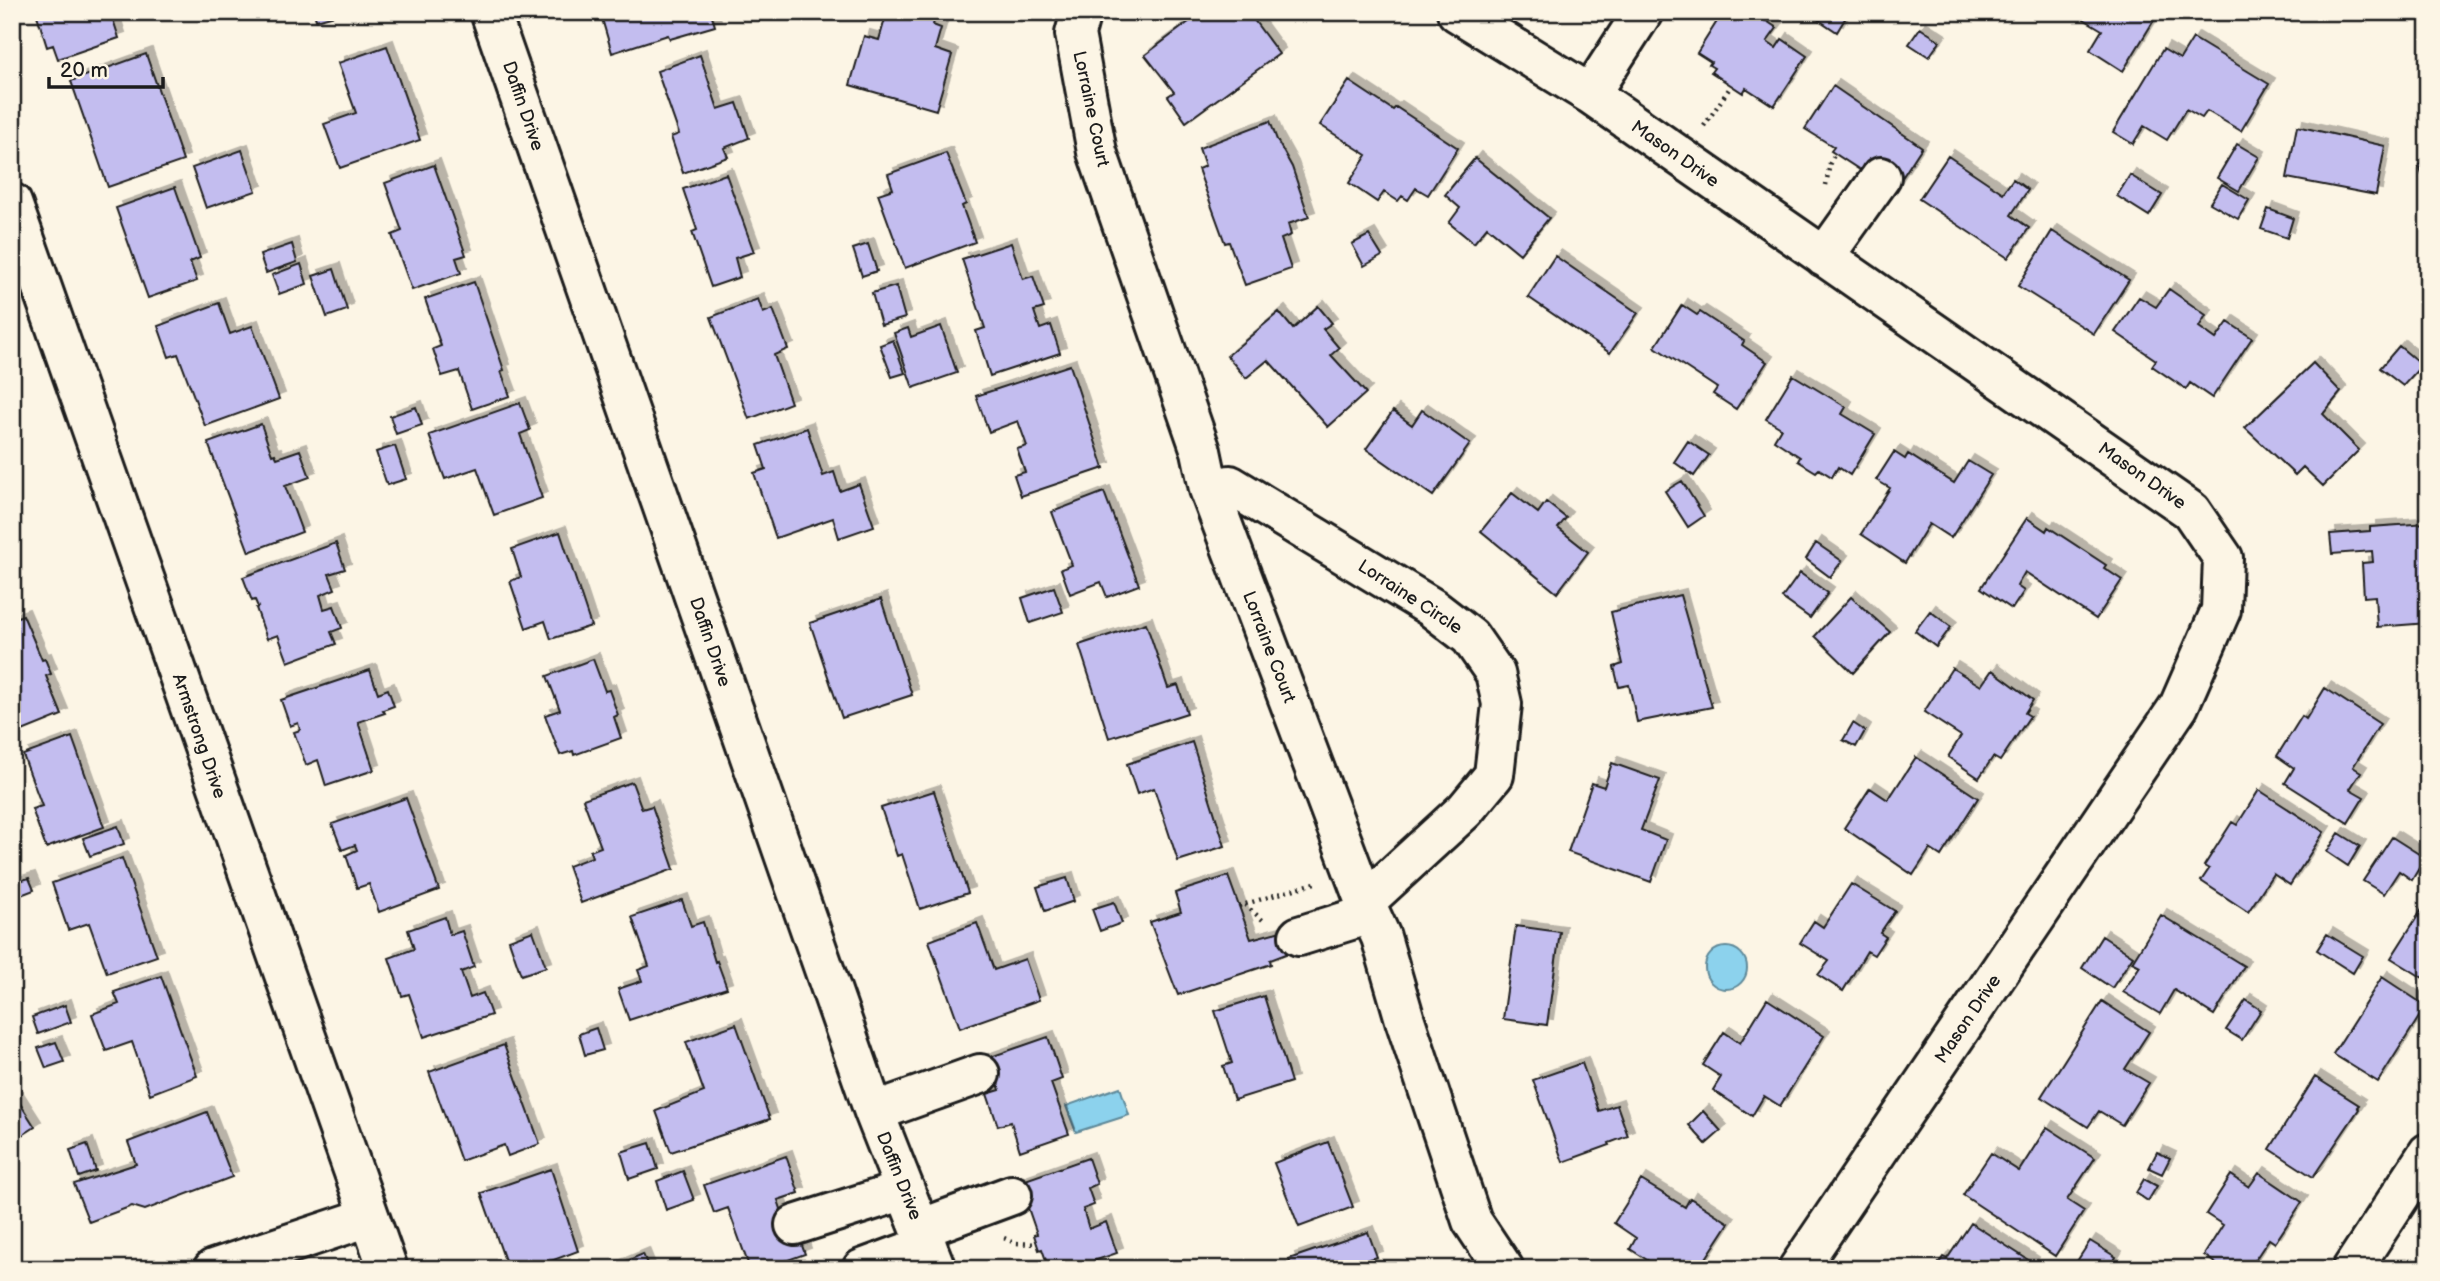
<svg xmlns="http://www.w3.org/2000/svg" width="2440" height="1281" viewBox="0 0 2440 1281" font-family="'Balsamiq Sans',sans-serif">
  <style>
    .water { fill: #8cd2ed; stroke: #5f8999; stroke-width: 2 }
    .building { fill: #c3bdef; stroke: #1c1c1c; stroke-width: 2; filter: url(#shadow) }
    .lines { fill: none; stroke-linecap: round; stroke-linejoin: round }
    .minor-casing { stroke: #1c1c1c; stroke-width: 44 }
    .path { stroke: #1c1c1c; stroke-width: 4.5; stroke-dasharray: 2 5; stroke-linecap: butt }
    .minor { stroke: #fcf5e5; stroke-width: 38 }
    .labels { text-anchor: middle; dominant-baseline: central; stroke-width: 6; stroke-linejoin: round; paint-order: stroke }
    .street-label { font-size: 18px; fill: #1c1c1c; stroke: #fcf5e5 }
  </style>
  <defs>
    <filter id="shadow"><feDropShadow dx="6" dy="-6" stdDeviation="0" flood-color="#0004"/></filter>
  </defs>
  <rect width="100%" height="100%" fill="#fcf5e5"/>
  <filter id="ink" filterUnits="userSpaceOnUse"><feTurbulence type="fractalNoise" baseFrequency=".0143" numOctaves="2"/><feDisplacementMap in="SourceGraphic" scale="14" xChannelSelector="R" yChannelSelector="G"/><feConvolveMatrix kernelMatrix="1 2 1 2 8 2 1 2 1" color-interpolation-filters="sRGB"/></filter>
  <g filter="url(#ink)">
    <path class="water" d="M1705 968a21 21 0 1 1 42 0a21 21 0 1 1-42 0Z
      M1120 1087 1129 1115 1076 1132 1066 1106Z"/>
    <path class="building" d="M36 12H113L111 13 119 38 58 59 53 45 47 47Z
      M314 12H346L316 20Z
      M600 12H711L715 26 670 39 668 35 612 53Z
      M887 12H936L933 25 941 28 935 49 952 55 936 110 850 85 864 36 879 40Z
      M1202 12H1248L1279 54 1186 122 1168 96 1174 92 1145 55Z
      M1723 12H1753L1777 28 1767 42 1776 48 1782 39 1807 56 1774 106 1746 88 1743 93 1711 72 1714 68 1709 65 1711 62 1697 53Z
      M1807 12H1849L1837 32Z
      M2072 12H2159L2123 71 2090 50 2102 30Z
      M1920 28 1940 41 1929 57 1909 44Z
      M2193 38 2269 84 2241 131 2207 111 2202 118 2186 109 2167 140 2144 126 2133 144 2113 132 2163 49 2180 59Z
      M387 46 420 140 340 168 324 124 356 113 338 63Z
      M146 54 183 161 108 187 71 81Z
      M700 55 718 109 737 103 749 138 724 148 728 157 683 173 671 137 679 134 657 71Z
      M1349 81 1393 110 1396 107 1458 148 1428 195 1416 188 1408 200 1402 196 1398 201 1384 192 1377 202 1349 183 1367 155 1320 125Z
      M1833 86 1922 147 1896 187 1863 165 1860 170 1831 151 1834 147 1805 129Z
      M1270 121 1277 140 1292 167 1309 217 1288 224 1291 235 1281 239 1291 269 1245 285 1229 242 1225 243 1198 169 1205 166 1199 148Z
      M2297 126 2385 146 2376 195 2287 178Z
      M2237 144 2259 157 2239 191 2217 178Z
      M242 150 256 191 206 208 192 168Z
      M946 153 966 204 962 206 975 242 905 268 878 194 893 189 888 174Z
      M1948 156 2003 193 2013 179 2028 190 2011 215 2029 228 2008 258 1919 199Z
      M1475 158 1549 218 1520 254 1487 227 1474 243 1449 223 1460 208 1445 195Z
      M2428 162V190L2419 165Z
      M434 165 466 255 456 258 461 273 412 290 392 235 402 231 385 183Z
      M726 174 754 252 735 258 740 277 711 287 692 232 697 230 683 189Z
      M2130 175 2162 195 2149 216 2117 196Z
      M2222 184 2249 200 2238 219 2210 203Z
      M175 187 200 258 190 262 197 281 148 298 116 208Z
      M2268 209 2293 218 2287 238 2261 229Z
      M2052 231 2129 280 2094 334 2018 286Z
      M1369 235 1382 256 1364 266 1352 244Z
      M1011 243 1023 279 1033 276 1044 308 1034 311 1040 329 1051 325 1060 353 990 376 976 331 985 328 962 259Z
      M292 244 297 262 266 273 260 255Z
      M868 244 877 271 862 276 853 249Z
      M1555 256 1638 313 1610 353 1528 297Z
      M301 264 307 284 279 294 272 275Z
      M334 269 347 310 327 317 313 276Z
      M474 282 504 370 501 371 510 396 472 409 459 371 442 376 433 349 441 346 425 299Z
      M896 286 905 318 881 325 872 293Z
      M2169 289 2206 315 2199 327 2216 339 2228 322 2252 338 2212 398 2190 383 2186 389 2152 366 2156 360 2115 332 2139 297 2156 307Z
      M758 299 763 313 773 309 788 349 774 355 791 403 749 419 711 317Z
      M219 303 230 334 252 326 279 399 205 426 178 354 169 357 158 326Z
      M1682 305 1697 315 1700 312 1744 341 1742 345 1767 362 1736 409 1713 394 1717 388 1655 347Z
      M1318 306 1332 323 1323 329 1339 348 1331 355 1366 393 1328 427 1268 360 1246 378 1227 356 1279 312 1293 329Z
      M941 326 957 373 913 388 894 333 908 328 911 337Z
      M893 340 905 373 892 377 880 345Z
      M2399 346 2422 365 2403 386 2380 368Z
      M2313 363 2341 392 2323 414 2359 450 2323 486 2303 467 2295 475 2245 428Z
      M1070 365 1104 468 1021 496 1014 475 1025 472 1017 449 1027 446 1018 421 989 432 976 396Z
      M1793 375 1846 407 1842 414 1875 434 1850 475 1838 467 1832 477 1819 469 1816 472 1798 461 1800 457 1774 440 1781 428 1766 419Z
      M520 403 530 430 520 434 542 498 494 515 477 468 445 479 429 435Z
      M416 407 422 425 396 434 390 416Z
      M1422 410 1470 444 1433 496 1366 449 1393 411 1412 425Z
      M261 424 272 455 275 454 277 458 300 450 310 477 285 486 302 532 249 552 208 443Z
      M807 428 823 476 834 472 840 491 859 484 874 526 839 538 833 518 776 538 754 473 766 469 758 445Z
      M1688 441 1709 455 1694 476 1674 462Z
      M395 446 406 479 387 485 376 452Z
      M1894 452 1905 459 1908 454 1954 483 1968 461 1991 475 1951 538 1929 524 1905 563 1861 534 1890 488 1876 480Z
      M1682 481 1704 516 1688 527 1665 491Z
      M1104 492 1139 585 1107 597 1101 582 1070 594 1061 569 1072 565 1052 512Z
      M1512 493 1538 513 1546 502 1566 518 1558 528 1588 552 1557 593 1481 531Z
      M2027 518 2046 531 2048 527 2106 565 2104 568 2122 580 2096 619 2025 572 2017 586 2024 591 2012 609 1981 588Z
      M2428 523V623L2377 627 2375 596 2364 597 2362 563 2373 562 2372 551 2332 554 2330 534 2370 531V527Z
      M560 532 591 626 551 639 545 621 526 628 510 581 521 577 512 549Z
      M336 543 345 569 329 574 335 589 320 595 324 609 334 606 342 628 331 632 336 644 288 662 278 635 267 639 256 608 258 607 255 600 252 601 243 577Z
      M1816 543 1842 561 1830 577 1806 559Z
      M1800 573 1828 593 1810 618 1782 598Z
      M1054 587 1063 612 1030 623 1022 598Z
      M1680 595 1712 707 1637 722 1629 685 1619 687 1614 667 1623 664 1611 612Z
      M1851 597 1890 632 1853 673 1815 636Z
      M881 599 912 695 842 718 810 623Z
      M1930 611 1951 627 1936 647 1915 631Z
      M23 615 42 660 45 659 51 674 46 676 62 715 15 734 12 727V619Z
      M1146 623 1168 688 1178 685 1187 713 1109 738 1079 645Z
      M593 659 605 691 609 690 618 715 614 717 621 738 574 755 573 751 560 755 545 715 560 710 547 676Z
      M1952 668 1981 686 1992 670 2033 700 2025 713 2030 716 2000 761 1993 757 1979 778 1948 757 1961 736 1924 712Z
      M370 670 378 693 388 689 394 706 383 710 385 713 358 722 374 770 326 786 318 760 306 765 294 732 300 730 298 723 290 726 281 700Z
      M2325 688 2380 724 2353 767 2361 772 2350 789 2364 797 2348 823 2285 783 2294 768 2277 756 2302 716 2306 719Z
      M1853 723 1865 731 1856 747 1843 740Z
      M72 737 104 827 46 848 32 809 42 806 23 755Z
      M1192 742 1225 846 1178 861 1154 788 1137 794 1127 764Z
      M1916 757 1978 798 1941 856 1930 849 1913 875 1844 828 1870 788 1888 800Z
      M1612 763 1660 780 1641 830 1666 840 1651 882 1568 852 1592 783 1604 787Z
      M632 782 642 809 652 806 674 869 581 903 568 866 592 857 590 851 601 847 583 799Z
      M2259 790 2324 832 2290 885 2273 874 2248 912 2201 881 2209 869 2204 866 2232 822 2237 825Z
      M934 791 968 893 920 909 902 854 897 856 881 808Z
      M406 798 439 890 379 912 369 884 357 888 346 855 357 850 355 845 342 850 332 824Z
      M118 826 124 844 90 856 83 838Z
      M2339 833 2360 846 2348 866 2327 852Z
      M2392 837 2425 858 2412 880 2399 871 2384 894 2363 881Z
      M122 858 157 956 107 973 89 923 68 930 52 883Z
      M1228 876 1251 939 1296 927 1302 948 1270 960 1271 964 1178 995 1150 922 1181 912 1175 893Z
      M29 878 34 890 21 895 16 882Z
      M1067 878 1074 901 1045 911 1037 887Z
      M1851 884 1895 911 1880 933 1886 937 1874 955 1867 951 1843 991 1818 975 1829 961 1800 943 1814 921 1823 927Z
      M682 900 691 926 703 922 715 962 717 961 727 988 629 1020 618 989 642 981 638 970 649 966 632 917Z
      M2428 900V981L2391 958Z
      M1114 902 1122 923 1100 931 1092 909Z
      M2161 915 2244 966 2214 1015 2174 990 2160 1014 2123 992 2140 966 2132 962Z
      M445 917 450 935 462 931 474 967 461 972 470 998 483 993 491 1015 424 1037 409 994 402 996 389 958 414 949 408 930Z
      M977 923 994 970 1025 959 1039 1000 960 1028 929 941Z
      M1516 926 1560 932 1547 1025 1503 1019Z
      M533 931 546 967 521 975 509 940Z
      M2327 934 2363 956 2353 973 2317 950Z
      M2102 936 2133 956 2112 988 2082 968Z
      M161 976 197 1076 150 1094 132 1042 106 1051 92 1014 119 1004 114 992Z
      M2382 977 2426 1006 2378 1082 2333 1054Z
      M1264 996 1291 1082 1234 1100 1223 1066 1232 1063 1215 1011Z
      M1767 999 1824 1036 1780 1106 1764 1096 1752 1116 1713 1090 1721 1077 1703 1065 1724 1032 1740 1043Z
      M2246 1000 2261 1010 2242 1040 2226 1030Z
      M2102 1001 2149 1032 2125 1069 2149 1083 2122 1125 2099 1111 2088 1127 2041 1097Z
      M65 1005 71 1022 38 1034 32 1017Z
      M736 1024 770 1119 671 1152 656 1111 704 1092 686 1042Z
      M596 1028 603 1050 585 1055 579 1034Z
      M1048 1037 1062 1079 1051 1083 1069 1134 1020 1151 1011 1122 998 1126 987 1094 1000 1090 998 1083 985 1087 976 1062Z
      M56 1042 64 1062 46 1068 38 1048Z
      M504 1045 540 1144 508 1156 504 1145 461 1161 429 1072Z
      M1582 1063 1599 1111 1617 1105 1628 1136 1609 1143 1610 1145 1563 1162 1533 1080Z
      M2315 1077 2359 1105 2357 1107 2359 1109 2313 1177 2270 1149Z
      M12 1091 35 1127 12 1142Z
      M1703 1111 1721 1131 1706 1144 1689 1125Z
      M207 1112 232 1177 145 1210 132 1206 89 1222 74 1184 136 1164 128 1142Z
      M2047 1127 2095 1158 2067 1200 2084 1211 2055 1256 1963 1195 1991 1153 2019 1171Z
      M1328 1142 1353 1207 1299 1227 1274 1163Z
      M650 1143 658 1169 629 1179 621 1152Z
      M87 1144 96 1171 79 1177 70 1150Z
      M2157 1152 2170 1158 2162 1174 2149 1168Z
      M786 1156 799 1193 778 1200 784 1218 791 1215 805 1254 763 1269H750L728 1208 714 1213 704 1185Z
      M1088 1158 1097 1184 1088 1188 1094 1205 1083 1209 1089 1229 1106 1222 1117 1253 1071 1269H1049L1042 1249 1039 1250 1034 1235 1037 1234 1028 1208 1018 1211 1008 1186Z
      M551 1169 578 1251 548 1262 551 1269H508L481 1193Z
      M683 1171 694 1200 666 1210 657 1181Z
      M2259 1173 2302 1202 2275 1243 2269 1239 2249 1269H2223L2204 1255 2223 1225 2206 1214 2231 1175 2249 1187Z
      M2144 1179 2157 1186 2148 1201 2136 1193Z
      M1641 1180 1685 1207 1690 1198 1729 1223 1699 1269H1666L1668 1265 1662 1262 1658 1267 1630 1249 1636 1238 1614 1223Z
      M1971 1223 2033 1263 2030 1269H1935L1943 1257 1947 1259Z
      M1368 1232 1377 1257 1369 1259 1372 1269H1292L1289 1259Z
      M2090 1241 2116 1257 2109 1269H2072Z
      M643 1254 649 1269H610V1268Z"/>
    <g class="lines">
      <defs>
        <path id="minor" d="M490 12 874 1112 936 1269
          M1081 12 1075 34 1097 152 1201 451 1209 489 1365 902 1381 937 1405 1020 1472 1221 1504 1269
          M1457 12 1590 94 2191 511 2223 558 2221 610 2179 706 1798 1269
          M1590 94 1643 12
          M12 203 388 1269
          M1824 257 1881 177
          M1209 489 1230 485 1431 607 1470 637 1495 673 1502 704 1494 775 1465 810 1365 902
          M1299 936 1370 914
          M874 1112 980 1074
          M795 1225 905 1190
          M920 1229 1012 1195
          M213 1269 369 1217
          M862 1269 927 1245
          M2352 1269 2428 1153"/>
      </defs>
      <use href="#minor" class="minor-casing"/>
      <path class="path" d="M1704 126 1731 86
        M1826 185 1830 163 1835 153
        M1245 905 1265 922
        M1239 906 1318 882
        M1004 1238 1015 1243 1037 1244"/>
      <use href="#minor" class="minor"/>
    </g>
  </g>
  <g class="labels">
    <g class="street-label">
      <text transform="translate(523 106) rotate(71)">Daffin Drive</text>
      <text transform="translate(1091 109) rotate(78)">Lorraine Court</text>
      <text transform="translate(1675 154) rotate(35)">Mason Drive</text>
      <text transform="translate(2142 476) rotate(35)">Mason Drive</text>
      <text transform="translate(1410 597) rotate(33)">Lorraine Circle</text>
      <text transform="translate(710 642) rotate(71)">Daffin Drive</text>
      <text transform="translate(1269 647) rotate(69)">Lorraine Court</text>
      <text transform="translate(199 736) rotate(71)">Armstrong Drive</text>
      <text transform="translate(1968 1019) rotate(-56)">Mason Drive</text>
      <text transform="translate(899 1176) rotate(68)">Daffin Drive</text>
    </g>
  </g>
  <rect width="2440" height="1281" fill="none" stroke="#fcf5e5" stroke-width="42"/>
  <rect x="21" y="21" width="2398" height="1239" fill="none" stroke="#1c1c1c" stroke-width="2.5" filter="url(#ink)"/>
  <path d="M49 77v10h114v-10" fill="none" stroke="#1c1c1c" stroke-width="3.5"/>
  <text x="60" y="77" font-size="21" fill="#1c1c1c" stroke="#fcf5e5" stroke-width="5" paint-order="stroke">20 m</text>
</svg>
